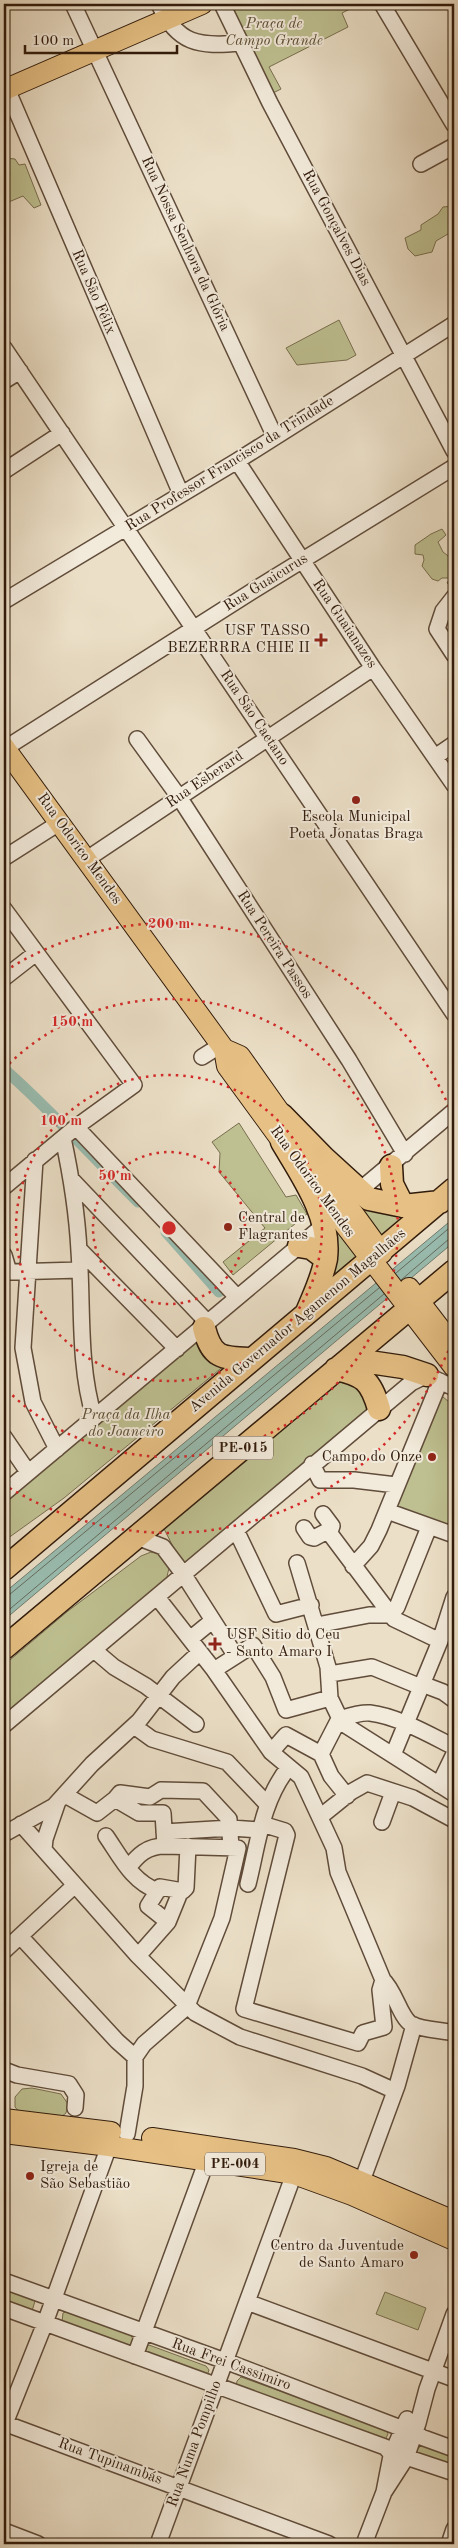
<svg xmlns="http://www.w3.org/2000/svg" width="458" height="2548" viewBox="0 0 458 2548" font-family="'Old Standard TT',serif">
  <style>
    .green { fill: #bec091; stroke: #786e4e }
    .water { fill: #99bdb1; stroke: #6f7c6f }
    .lines { fill: none; stroke-linecap: round; stroke-linejoin: round }
    .shore { stroke: #656c5e; stroke-width: 1 }
    .canal { stroke: #99bdb1; stroke-width: 11 }
    .minor-casing { stroke: #604c3a; stroke-width: 18 }
    .major-casing { stroke: #311b0b; stroke-width: 22 }
    .highway-casing { stroke: #311b0b; stroke-width: 25 }
    .minor { stroke: #f2eadb; stroke-width: 15 }
    .major { stroke: #e6c084; stroke-width: 20 }
    .highway { stroke: #e6c084; stroke-width: 22 }
    .ring { fill: none; stroke: #d62828; stroke-width: 2.5; stroke-dasharray: 2.5 5 }
    .poi-dot { fill: #8f2418; stroke: #f2eadb; stroke-width: 2 }
    .labels { text-anchor: middle; dominant-baseline: central; stroke-width: 4; stroke-linejoin: round; paint-order: stroke }
    .shield { fill: #f2eadb; stroke: #6b5949; stroke-width: 1 }
    .shield-label { font-size: 14px; font-weight: bold; fill: #311b0b }
    .park-label { font-size: 15px; font-style: italic; fill: #5b4d33; stroke: #f2eadb }
    .street-label { font-size: 15px; fill: #311b0b; stroke: #f2eadb }
    .poi-label { font-size: 15px; fill: #311b0b; stroke: #f2eadb; text-anchor: end }
    .centre { fill: #d62828; stroke: #f2eadb; stroke-width: 2.5 }
    .ring-label { font-size: 15px; text-anchor: middle; font-weight: bold; fill: #d62828; stroke: #f2eadb; stroke-width: 4; stroke-linejoin: round; paint-order: stroke }
  </style>
  <rect width="100%" height="100%" fill="#ebdfc7"/>
  <filter id="stains"><feTurbulence type="fractalNoise" baseFrequency=".004" numOctaves="4"/><feColorMatrix values="0 0 0 0 .2 0 0 0 0 .09 0 0 0 0 .02 0 0 0 .5 -.17"/></filter>
  <radialGradient id="worn" r=".72"><stop offset=".6" stop-color="#630" stop-opacity="0"/><stop offset="1" stop-color="#630" stop-opacity=".3"/></radialGradient>
  <path class="green" d="M231 4H360L342 13 348 27 269 67 281 89 273 93 230 7Z
    M4 158 15 159 19 165 25 164 41 205 34 208 23 196 4 204Z
    M454 206V223L449 226 453 231 436 241 432 252 415 256 408 249 405 238 421 230V225L438 214 443 207Z
    M339 320 356 355 347 360 297 365 286 348Z
    M442 529 446 535 438 542 443 552 451 558 454 564V588L447 583 450 578H442L438 581 432 579 422 566 424 560 423 555 415 554V545L431 534Z
    M239 1123 286 1197 296 1195 307 1214 233 1275 223 1262 265 1228 219 1172 220 1153 212 1142Z
    M362 1207 411 1213 380 1236 362 1209Z
    M329 1213 358 1252 356 1258 329 1282Z
    M199 1337 225 1365 64 1498 4 1541V1502Z
    M350 1373 373 1408 184 1568 160 1521Z
    M437 1392 454 1406V1530L390 1508Z
    M151 1552 160 1554 169 1568 166 1581 4 1717V1665L68 1611 141 1556Z
    M32 2088 61 2094 68 2104 66 2113 61 2117 21 2114 15 2107V2097L22 2089Z
    M4 2286 31 2297 35 2301 32 2311 4 2303Z
    M385 2292 426 2308 418 2330 376 2314Z
    M68 2311 129 2332 133 2339 132 2344 129 2347 62 2322 63 2313Z
    M149 2345 206 2366 209 2370 207 2376 146 2353V2348Z
    M241 2377 386 2429 388 2434 385 2440 236 2386 237 2381Z
    M423 2443 454 2454V2469L418 2455 417 2450Z"/>
  <path class="water" d="M454 1218V1242L4 1620V1593Z"/>
  <g class="lines">
    <path class="shore" d="M396 1273 454 1224
      M401 1280 449 1239 454 1238
      M4 1597 9 1595 379 1288
      M4 1614 384 1294"/>
    <path class="canal" d="M4 1069C51 1110 93 1158 138 1202
      M166 1232 219 1292"/>
    <defs>
      <path id="minor" d="M73 4 275 437
        M159 4C177 44 199 47 240 43
        M222 4 270 103 454 451
        M382 4 454 125
        M7 89 181 494
        M421 164 454 146
        M4 348 454 1014
        M4 381 20 371
        M237 461 373 668 454 785
        M4 471 62 433
        M454 597 443 611 437 629 454 655
        M4 601 237 461 454 324
        M137 739 179 797 349 1060 405 1154
        M4 749 251 592 454 467
        M435 757 454 744
        M4 858 59 823
        M87 859 373 668
        M4 909 134 1085 76 1127 4 1187
        M4 978 36 953
        M202 1057 221 1045
        M76 1127 237 1297
        M63 1138C71 1175 77 1212 79 1251 83 1306 78 1364 94 1417
        M35 1160 23 1348 33 1402 57 1449
        M72 1180 208 1323
        M354 1195 454 1111
        M79 1249 177 1349
        M4 1255 9 1272 80 1270
        M4 1437 28 1472
        M312 1464 320 1480H354L396 1485
        M4 1493 324 1225
        M387 1511 454 1535
        M304 1528 310 1537 314 1538 331 1529 332 1526 323 1514
        M236 1530 276 1614 311 1605
        M328 1531 394 1619 440 1641
        M137 1537 163 1547 184 1575 235 1655
        M297 1563 328 1667 330 1698 342 1723 454 1794
        M353 1566 371 1546 379 1530 440 1381
        M157 1597 214 1670 271 1752 301 1777 334 1848 338 1872 383 1980C395 1991 400 2017 411 2024 422 2030 442 2030 454 2033
        M390 1615 397 1607 429 1527
        M317 1625 369 1615H390
        M190 1639 212 1621
        M94 1650 114 1667 146 1686 196 1724
        M214 1670 253 1645 273 1677 286 1710 330 1698
        M330 1674 372 1667 421 1687
        M422 1684 443 1692 454 1700
        M4 1725 411 1383 427 1375 454 1388
        M134 1726 152 1739 227 1762 267 1804
        M271 1752 286 1735 321 1754 331 1776 347 1796
        M321 1754 339 1719C349 1716 360 1712 370 1713 397 1716 430 1735 454 1747
        M393 1755 440 1641 454 1597
        M439 1785 454 1754
        M65 1795 97 1813 115 1799 139 1813H163L165 1846 238 1848 222 1918 189 2001 183 2010 144 2044 135 2057V2086L127 2134
        M115 1799 120 1793 150 1797 161 1790 203 1791 229 1819 231 1847
        M320 1817 351 1792 367 1783 413 1798 454 1820
        M382 1822 393 1792
        M21 1824 138 1956 195 2013 240 2037 362 2076 395 2091
        M262 1824 285 1831 287 1835 244 2009 358 2043 363 2033 384 2027 380 1990 383 1980
        M164 1832 231 1828 261 1830
        M4 1834 54 1806 92 1764 139 1721 173 1677 200 1652
        M106 1836C120 1856 132 1882 158 1891
        M44 1849 45 1839 57 1804
        M128 1868C138 1855 147 1846 165 1846
        M248 1884C258 1844 262 1800 289 1767
        M168 1922 181 1890
        M20 1936 117 2041 135 2057
        M4 1951 75 1885
        M138 1956 168 1922 148 1906 160 1887 183 1891 186 1888 188 1846
        M4 2070 17 2075 69 2084 76 2095 75 2108
        M362 2181 397 2086 414 2025
        M4 2281 225 2361 398 2427H412L421 2437 454 2449
        M247 2302 454 2379
        M4 2308 385 2447 396 2459 409 2458 454 2473
        M135 2356 207 2160
        M4 2423 329 2544
        M4 2426 45 2323 109 2146
        M384 2492 406 2458 418 2423 427 2389 454 2314
        M4 2531 38 2544
        M158 2544 294 2174
        M364 2544 384 2492 391 2456 407 2419
        M449 2544 454 2529"/>
      <path id="major" d="M4 90 202 4
        M4 747 224 1049 227 1066 292 1155
        M224 1049 240 1056 291 1128
        M308 1151 382 1253
        M314 1185 454 1367
        M409 1288 452 1344
        M4 2119 111 2132
        M4 2133 109 2146 294 2174 352 2195 454 2240
        M152 2138 294 2159 326 2167 454 2221"/>
      <path id="highway" d="M282 1115 324 1158 369 1199 403 1206 440 1202
        M282 1142C302 1176 331 1216 326 1258 323 1277 314 1295 307 1312
        M391 1166 392 1184 403 1206
        M299 1246 311 1248 326 1259
        M204 1328C212 1359 222 1358 252 1359
        M349 1359 403 1367 427 1375
        M336 1369C364 1375 371 1381 379 1409
        M4 1569 454 1189
        M4 1648 454 1271"/>
    </defs>
    <use href="#minor" class="minor-casing"/>
    <use href="#major" class="major-casing"/>
    <use href="#highway" class="highway-casing"/>
    <use href="#minor" class="minor"/>
    <use href="#major" class="major"/>
    <use href="#highway" class="highway"/>
  </g>
  <g class="ring">
    <circle cx="169" cy="1228" r="76"/>
    <circle cx="169" cy="1228" r="153"/>
    <path d="M4 1069A229 229 0 1 1 4 1387"/>
    <path d="M454 1337A305 305 0 0 1 5 1485M5 971A305 305 0 0 1 454 1119"/>
  </g>
  <g class="poi-dot">
    <path d="M318.5 632.5h5v5h5v5h-5v5h-5v-5h-5v-5h5z"/>
    <circle cx="356" cy="800" r="5"/>
    <circle cx="228" cy="1227" r="5"/>
    <circle cx="432" cy="1457" r="5"/>
    <path d="M212.5 1636.5h5v5h5v5h-5v5h-5v-5h-5v-5h5z"/>
    <circle cx="30" cy="2176" r="5"/>
    <circle cx="414" cy="2255" r="5"/>
  </g>
  <g class="labels">
    <g class="shield">
      <rect x="213" y="1436.5" width="60" height="23" rx="4"/>
      <rect x="205" y="2152.5" width="60" height="23" rx="4"/>
    </g>
    <g class="shield-label">
      <text x="243" y="1448">PE-015</text>
      <text x="235" y="2164">PE-004</text>
    </g>
    <g class="park-label">
      <text x="274" y="24">Praça de<tspan x="274" dy="17">Campo Grande</tspan></text>
      <text x="126" y="1415">Praça da Ilha<tspan x="126" dy="17">do Joaneiro</tspan></text>
    </g>
    <g class="street-label">
      <text transform="translate(336 228) rotate(62)">Rua Gonçalves Dias</text>
      <text transform="translate(185 244) rotate(65)">Rua Nossa Senhora da Glória</text>
      <text transform="translate(93 292) rotate(67)">Rua São Félix</text>
      <text transform="translate(230 464) rotate(-32)">Rua Professor Francisco da Trindade</text>
      <text transform="translate(266 583) rotate(-32)">Rua Guaicurus</text>
      <text transform="translate(344 624) rotate(56)">Rua Guaianazes</text>
      <text transform="translate(254 718) rotate(56)">Rua São Caetano</text>
      <text transform="translate(205 780) rotate(-34)">Rua Esberard</text>
      <text transform="translate(79 849) rotate(54)">Rua Odorico Mendes</text>
      <text transform="translate(274 945) rotate(57)">Rua Pereira Passos</text>
      <text transform="translate(312 1182) rotate(54)">Rua Odorico Mendes</text>
      <text transform="translate(298 1321) rotate(-40)">Avenida Governador Agamenon Magalhães</text>
      <text transform="translate(231 2365) rotate(20)">Rua Frei Cassimiro</text>
      <text transform="translate(195 2444) rotate(-70)">Rua Numa Pompilho</text>
      <text transform="translate(110 2462) rotate(20)">Rua Tupinambás</text>
    </g>
    <g class="poi-label">
      <text x="310" y="631">USF TASSO<tspan x="310" dy="17">BEZERRRA CHIE II</tspan></text>
      <text x="356" y="817" text-anchor="middle">Escola Municipal<tspan x="356" dy="17">Poeta Jonatas Braga</tspan></text>
      <text x="238" y="1218" text-anchor="start">Central de<tspan x="238" dy="17">Flagrantes</tspan></text>
      <text x="422" y="1457">Campo do Onze</text>
      <text x="226" y="1635" text-anchor="start">USF Sitio do Ceu<tspan x="226" dy="17">- Santo Amaro I</tspan></text>
      <text x="40" y="2167" text-anchor="start">Igreja de<tspan x="40" dy="17">São Sebastião</tspan></text>
      <text x="404" y="2246">Centro da Juventude<tspan x="404" dy="17">de Santo Amaro</tspan></text>
    </g>
  </g>
  <circle cx="169" cy="1228" r="8" class="centre"/>
  <g class="ring-label">
    <text x="169" y="928">200 m</text>
    <text x="72" y="1026">150 m</text>
    <text x="61" y="1125">100 m</text>
    <text x="115" y="1180">50 m</text>
  </g>
  <rect width="458" height="2548" fill="none" stroke="#ebdfc7" stroke-width="20"/>
  <rect x="5" y="5" width="448" height="2538" fill="none" stroke="#311b0b" stroke-width="2.5"/>
  <rect x="10" y="10" width="438" height="2528" fill="none" stroke="#311b0b"/>
  <path d="M25 45v8h152v-8" fill="none" stroke="#311b0b" stroke-width="2.5"/>
  <text x="32" y="45" font-size="15" fill="#311b0b" stroke="#f2eadb" stroke-width="4" paint-order="stroke">100 m</text>
  <rect width="100%" height="100%" filter="url(#stains)"/>
  <rect width="100%" height="100%" fill="url(#worn)"/>
</svg>
